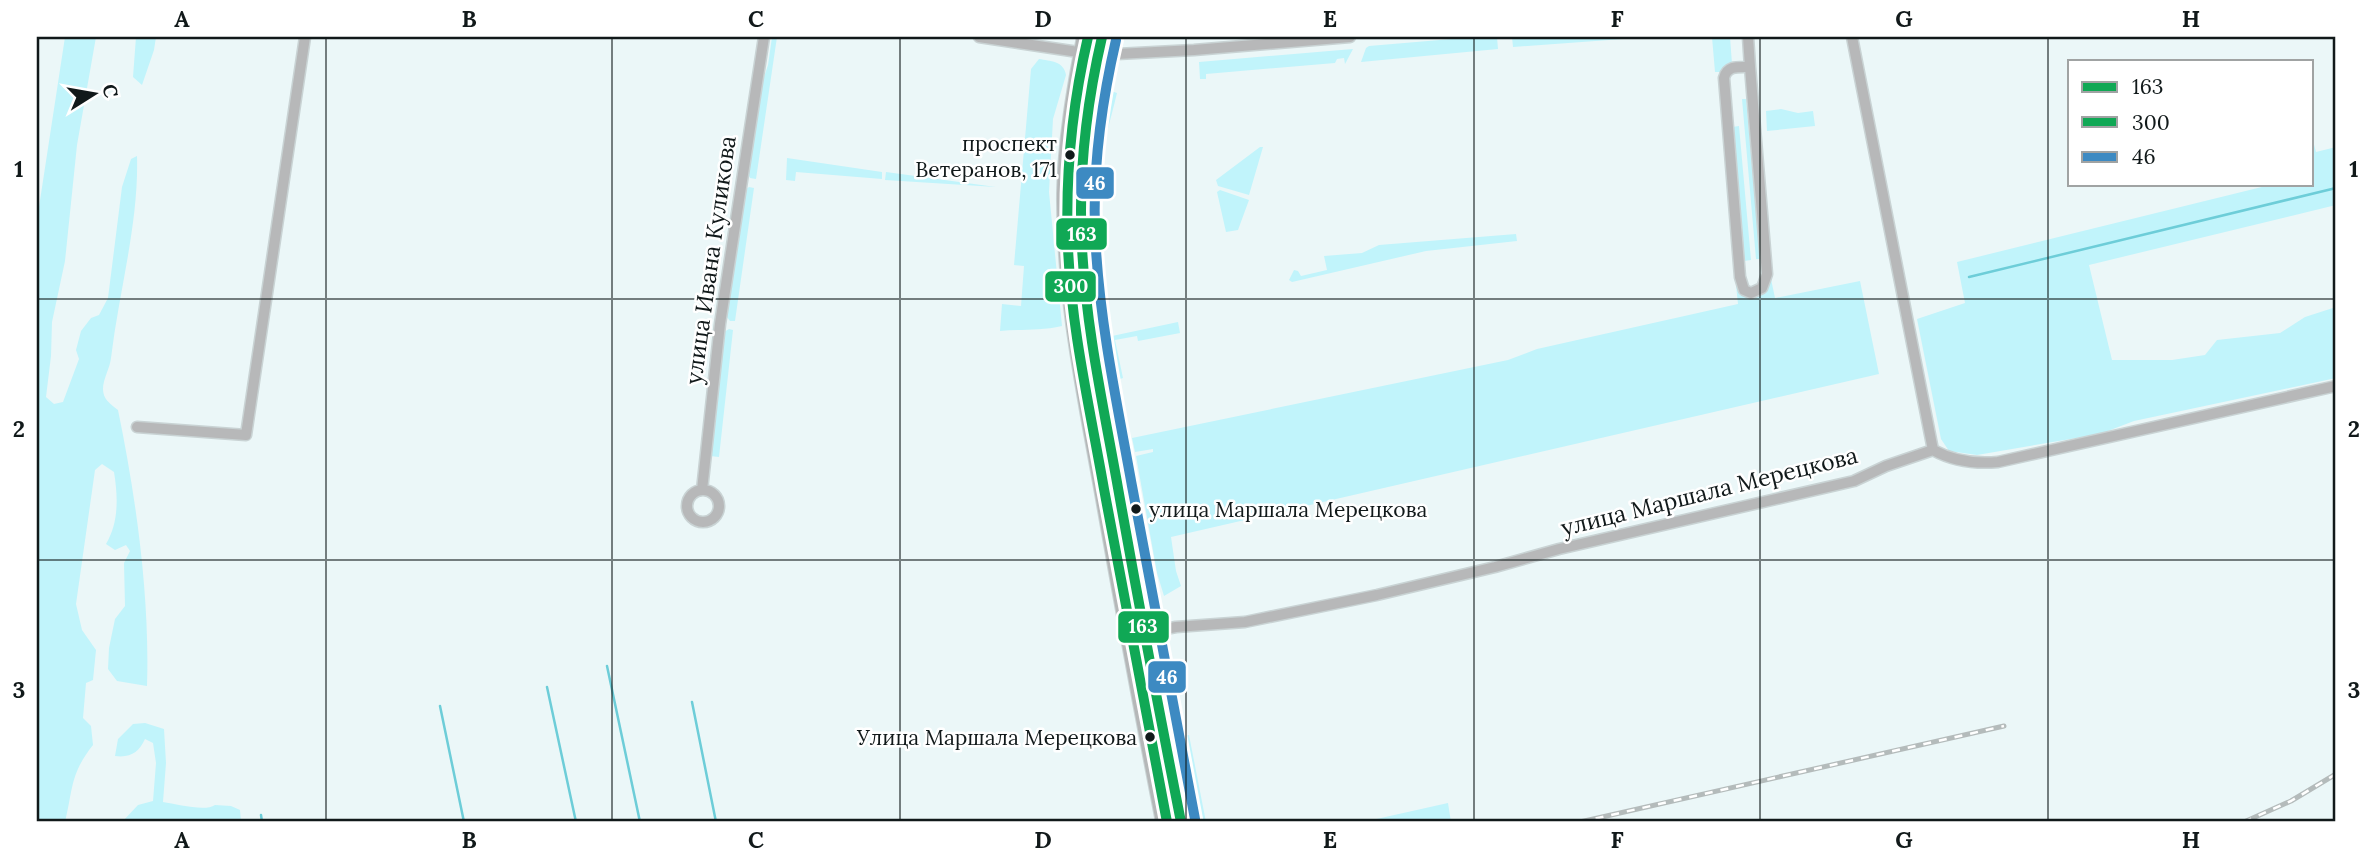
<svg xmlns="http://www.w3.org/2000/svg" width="2373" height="859" viewBox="0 0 2373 859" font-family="Lora,serif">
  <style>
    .green { fill: #c1f4fb }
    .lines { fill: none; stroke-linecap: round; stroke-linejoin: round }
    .stream { stroke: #6dcdd8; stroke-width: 2.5 }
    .minor-casing { stroke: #c9d3d4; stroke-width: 13 }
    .secondary-casing { stroke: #c9d3d4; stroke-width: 18 }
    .minor { stroke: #b7b8b9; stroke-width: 10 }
    .secondary { stroke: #b5b7b8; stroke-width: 16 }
    .rail-casing { stroke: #b4bbbb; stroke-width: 5 }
    .rail { stroke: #fff; stroke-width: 2.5; stroke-dasharray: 8; stroke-linecap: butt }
    .bus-1-casing { stroke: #fff; stroke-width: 16 }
    .bus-2-casing { stroke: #fff; stroke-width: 16 }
    .bus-3-casing { stroke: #fff; stroke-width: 16 }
    .bus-1 { stroke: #10a855; stroke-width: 10 }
    .bus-2 { stroke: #10a855; stroke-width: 10 }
    .bus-3 { stroke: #3d8ac2; stroke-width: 10 }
    .grid { fill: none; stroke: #11191a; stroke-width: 2; stroke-opacity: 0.55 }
    .bus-dot { fill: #11191a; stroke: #fff; stroke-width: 2.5 }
    .labels { text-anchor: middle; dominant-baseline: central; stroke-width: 5; stroke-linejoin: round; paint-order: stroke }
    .bus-label { font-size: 21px; fill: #11191a; stroke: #fff; text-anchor: end }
    .street-label { font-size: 23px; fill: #11191a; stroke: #fff }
    .line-badge { stroke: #fff; stroke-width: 2.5 }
    .badge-label { font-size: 19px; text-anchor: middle; font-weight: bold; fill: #fff }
    .neatline { fill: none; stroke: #11191a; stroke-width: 2.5 }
    .grid-label { font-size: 23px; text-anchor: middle; font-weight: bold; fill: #11191a }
  </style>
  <rect width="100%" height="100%" fill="#ebf7f8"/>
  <path class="green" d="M65 37H96L77 145 65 261 52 322 51 356 46 397 54 404 63 402 79 359 76 350 81 331 91 318 99 315 108 298 122 187 131 159 137 156C139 223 119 291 111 358 110 368 103 379 103 389 103 399 110 404 118 410 136 497 150 597 147 686L117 681 108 669 109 648 115 619 125 606 124 563 130 551 126 545 115 550 106 544C119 522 118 497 114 472L102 464 95 470 76 604 82 630 96 650 93 680 86 683 83 718 91 726 93 745C70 774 73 789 65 822H37V220Z
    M136 37H156L154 50 142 85 133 77Z
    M772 37H777L756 179 750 178 748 174 761 86 768 65Z
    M1475 37H1497L1498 49 1361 62 1366 48 1369 46Z
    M1512 37H1650L1513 47Z
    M1712 37H1730L1732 64 1726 65 1721 72H1715Z
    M1353 49 1345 64 1344 58 1337 59 1335 63 1206 74V79H1200L1199 62Z
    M1039 59C1050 61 1064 61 1066 75L1053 119 1049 192 1062 326C1040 331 1022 329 1000 331L1002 304 1021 306 1024 266 1014 265 1031 69Z
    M1105 89 1117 93C1109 126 1099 159 1095 193 1090 237 1095 280 1099 323L1096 321 1090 261V193Z
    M1742 99H1746L1760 259H1756Z
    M1781 109 1798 113 1813 111 1815 126 1767 131 1766 111Z
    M1739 126 1751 260 1744 261 1732 127Z
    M2312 137 2316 152 2336 147V205L2089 265 2112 360H2172L2205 355 2217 340 2280 333 2305 317 2336 307V378L2134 421 2100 434 1977 455 1949 451 1941 439 1917 319 1965 303 1957 262 2274 184H2312Z
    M1260 147H1263L1249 195 1218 186 1216 180Z
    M787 158 882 172V179L796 172 795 181 786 180Z
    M886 172 996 187 885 180Z
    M749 187 754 188 735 321H730L726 316 745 190Z
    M1220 190 1249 200 1238 230 1226 232 1217 192Z
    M1516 234 1517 241 1426 251 1292 282 1289 280 1294 270 1298 271 1301 276 1327 270 1324 256 1362 253 1379 245Z
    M1771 279 1775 298 1860 281 1879 374 1171 537 1176 571 1181 586 1164 596 1157 573 1136 456 1153 452V449L1135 452 1132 438 1508 360 1537 349 1738 304 1736 285 1743 293 1756 297 1766 291Z
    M1178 322 1180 333 1138 341 1137 336 1115 340 1123 378 1120 379 1112 336Z
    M729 329 733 330 719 457 710 456 724 332Z
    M145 723 164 729 166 763 163 802C177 804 205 812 215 805L231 806 240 810 241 822H122L138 805 153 801 156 763 153 743 145 739C139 752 131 758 115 756L118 739 133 724Z
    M1189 735 1206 822H1198L1188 772 1185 736Z
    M1448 803 1451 822H1363Z"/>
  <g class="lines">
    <path class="stream" d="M1969 277 2336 188
      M607 666 640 822
      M547 687 576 822
      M692 702 716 822
      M440 706 464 822
      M261 815 262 822"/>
    <defs>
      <path id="minor" d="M979 37 1098 55 1194 50 1350 37
        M1748 37 1750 67
        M1852 37 1933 450
        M1750 67 1767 274 1762 288 1751 293 1744 290 1740 277 1724 78C1727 65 1739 67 1750 67Z
        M137 427 246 435 305 37
        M702 490 720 324 764 37
        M687 506a16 16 0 1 1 32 0a16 16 0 1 1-32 0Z
        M1138 634 1176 627 1245 622 1377 595 1495 567 1559 549 1854 481 1886 466 1933 450C1953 461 1976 464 1998 462L2336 386"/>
      <path id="secondary" d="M1085 37C1075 89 1066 141 1065 194 1064 297 1086 398 1104 499 1123 607 1143 715 1164 822
        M1102 37C1083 114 1076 199 1084 279 1091 348 1105 416 1117 483 1137 597 1159 709 1181 822"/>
    </defs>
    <use href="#minor" class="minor-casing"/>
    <use href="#secondary" class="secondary-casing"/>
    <use href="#minor" class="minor"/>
    <use href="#secondary" class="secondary"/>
    <defs>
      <path id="rail" d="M1580 822 2004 726
        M2244 822 2291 801 2336 774"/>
    </defs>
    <use href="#rail" class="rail-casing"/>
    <use href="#rail" class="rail"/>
    <defs>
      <path id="bus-1" d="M1102 37C1086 106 1078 176 1082 247 1086 329 1104 409 1118 488 1138 600 1159 711 1181 822"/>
      <path id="bus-2" d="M1088 37C1072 106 1065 176 1068 247 1071 328 1090 409 1104 489 1124 600 1145 711 1167 822"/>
      <path id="bus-3" d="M1116 40C1100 109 1091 180 1096 250 1101 330 1118 408 1132 486 1152 597 1173 708 1195 819"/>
    </defs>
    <use href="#bus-1" class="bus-1-casing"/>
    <use href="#bus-2" class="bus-2-casing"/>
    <use href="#bus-3" class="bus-3-casing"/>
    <use href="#bus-1" class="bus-1"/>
    <use href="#bus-2" class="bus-2"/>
    <use href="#bus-3" class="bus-3"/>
  </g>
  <path class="grid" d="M326 37V822M612 37V822M900 37V822M1186 37V822M1474 37V822M1760 37V822M2048 37V822M37 299H2336M37 560H2336"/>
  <g class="bus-dot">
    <circle cx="1070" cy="155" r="6"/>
    <circle cx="1136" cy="509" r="6"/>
    <circle cx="1150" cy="737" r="6"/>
  </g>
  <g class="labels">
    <g class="bus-label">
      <text x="1057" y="143">проспект<tspan x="1057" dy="26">Ветеранов, 171</tspan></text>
      <text x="1149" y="509" text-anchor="start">улица Маршала Мерецкова</text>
      <text x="1137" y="737">Улица Маршала Мерецкова</text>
    </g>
    <g class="street-label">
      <text transform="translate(710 260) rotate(-82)">улица Ивана Куликова</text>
      <text transform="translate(1709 491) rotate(-14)">улица Маршала Мерецкова</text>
    </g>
  </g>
  <g class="line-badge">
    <rect x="1075" y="166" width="40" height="34" rx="7" fill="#3d8ac2"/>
    <rect x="1055" y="217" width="53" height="34" rx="7" fill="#10a855"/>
    <rect x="1044" y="270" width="53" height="33" rx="7" fill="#10a855"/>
    <rect x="1117" y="610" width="53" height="34" rx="7" fill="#10a855"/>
    <rect x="1147" y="660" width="40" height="34" rx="7" fill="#3d8ac2"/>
  </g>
  <g class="badge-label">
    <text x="1095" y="190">46</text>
    <text x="1082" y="241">163</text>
    <text x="1071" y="293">300</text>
    <text x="1143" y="633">163</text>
    <text x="1167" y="684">46</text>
  </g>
  <rect width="2373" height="859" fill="none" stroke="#ffffff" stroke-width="77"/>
  <rect x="2068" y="60" width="245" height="126" fill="#ffffff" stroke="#a0a3a3" stroke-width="2"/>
  <rect x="2082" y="82" width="35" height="10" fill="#10a855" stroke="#a0a3a3" stroke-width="2"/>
  <text x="2132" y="94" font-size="21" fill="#11191a">163</text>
  <rect x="2082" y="117" width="35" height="10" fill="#10a855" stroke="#a0a3a3" stroke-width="2"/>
  <text x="2132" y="130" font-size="21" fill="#11191a">300</text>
  <rect x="2082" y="152" width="35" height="10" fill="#3d8ac2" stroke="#a0a3a3" stroke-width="2"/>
  <text x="2132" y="164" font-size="21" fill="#11191a">46</text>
  <g transform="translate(94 94) rotate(79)" stroke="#ffffff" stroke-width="5" paint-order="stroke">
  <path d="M0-5L12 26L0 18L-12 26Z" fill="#11191a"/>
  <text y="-10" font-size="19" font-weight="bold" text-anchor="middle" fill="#11191a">С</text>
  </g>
  <rect x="38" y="38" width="2296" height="782" class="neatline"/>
  <g class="grid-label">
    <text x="182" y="27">A</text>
    <text x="469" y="27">B</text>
    <text x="756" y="27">C</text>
    <text x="1043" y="27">D</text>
    <text x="1330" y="27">E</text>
    <text x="1617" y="27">F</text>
    <text x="1904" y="27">G</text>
    <text x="2191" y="27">H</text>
    <text x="19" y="177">1</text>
    <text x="2354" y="177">1</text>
    <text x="19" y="437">2</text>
    <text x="2354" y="437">2</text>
    <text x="19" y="698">3</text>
    <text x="2354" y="698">3</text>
    <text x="182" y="848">A</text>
    <text x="469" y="848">B</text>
    <text x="756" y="848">C</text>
    <text x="1043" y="848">D</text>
    <text x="1330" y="848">E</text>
    <text x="1617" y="848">F</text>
    <text x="1904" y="848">G</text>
    <text x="2191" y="848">H</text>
  </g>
</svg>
